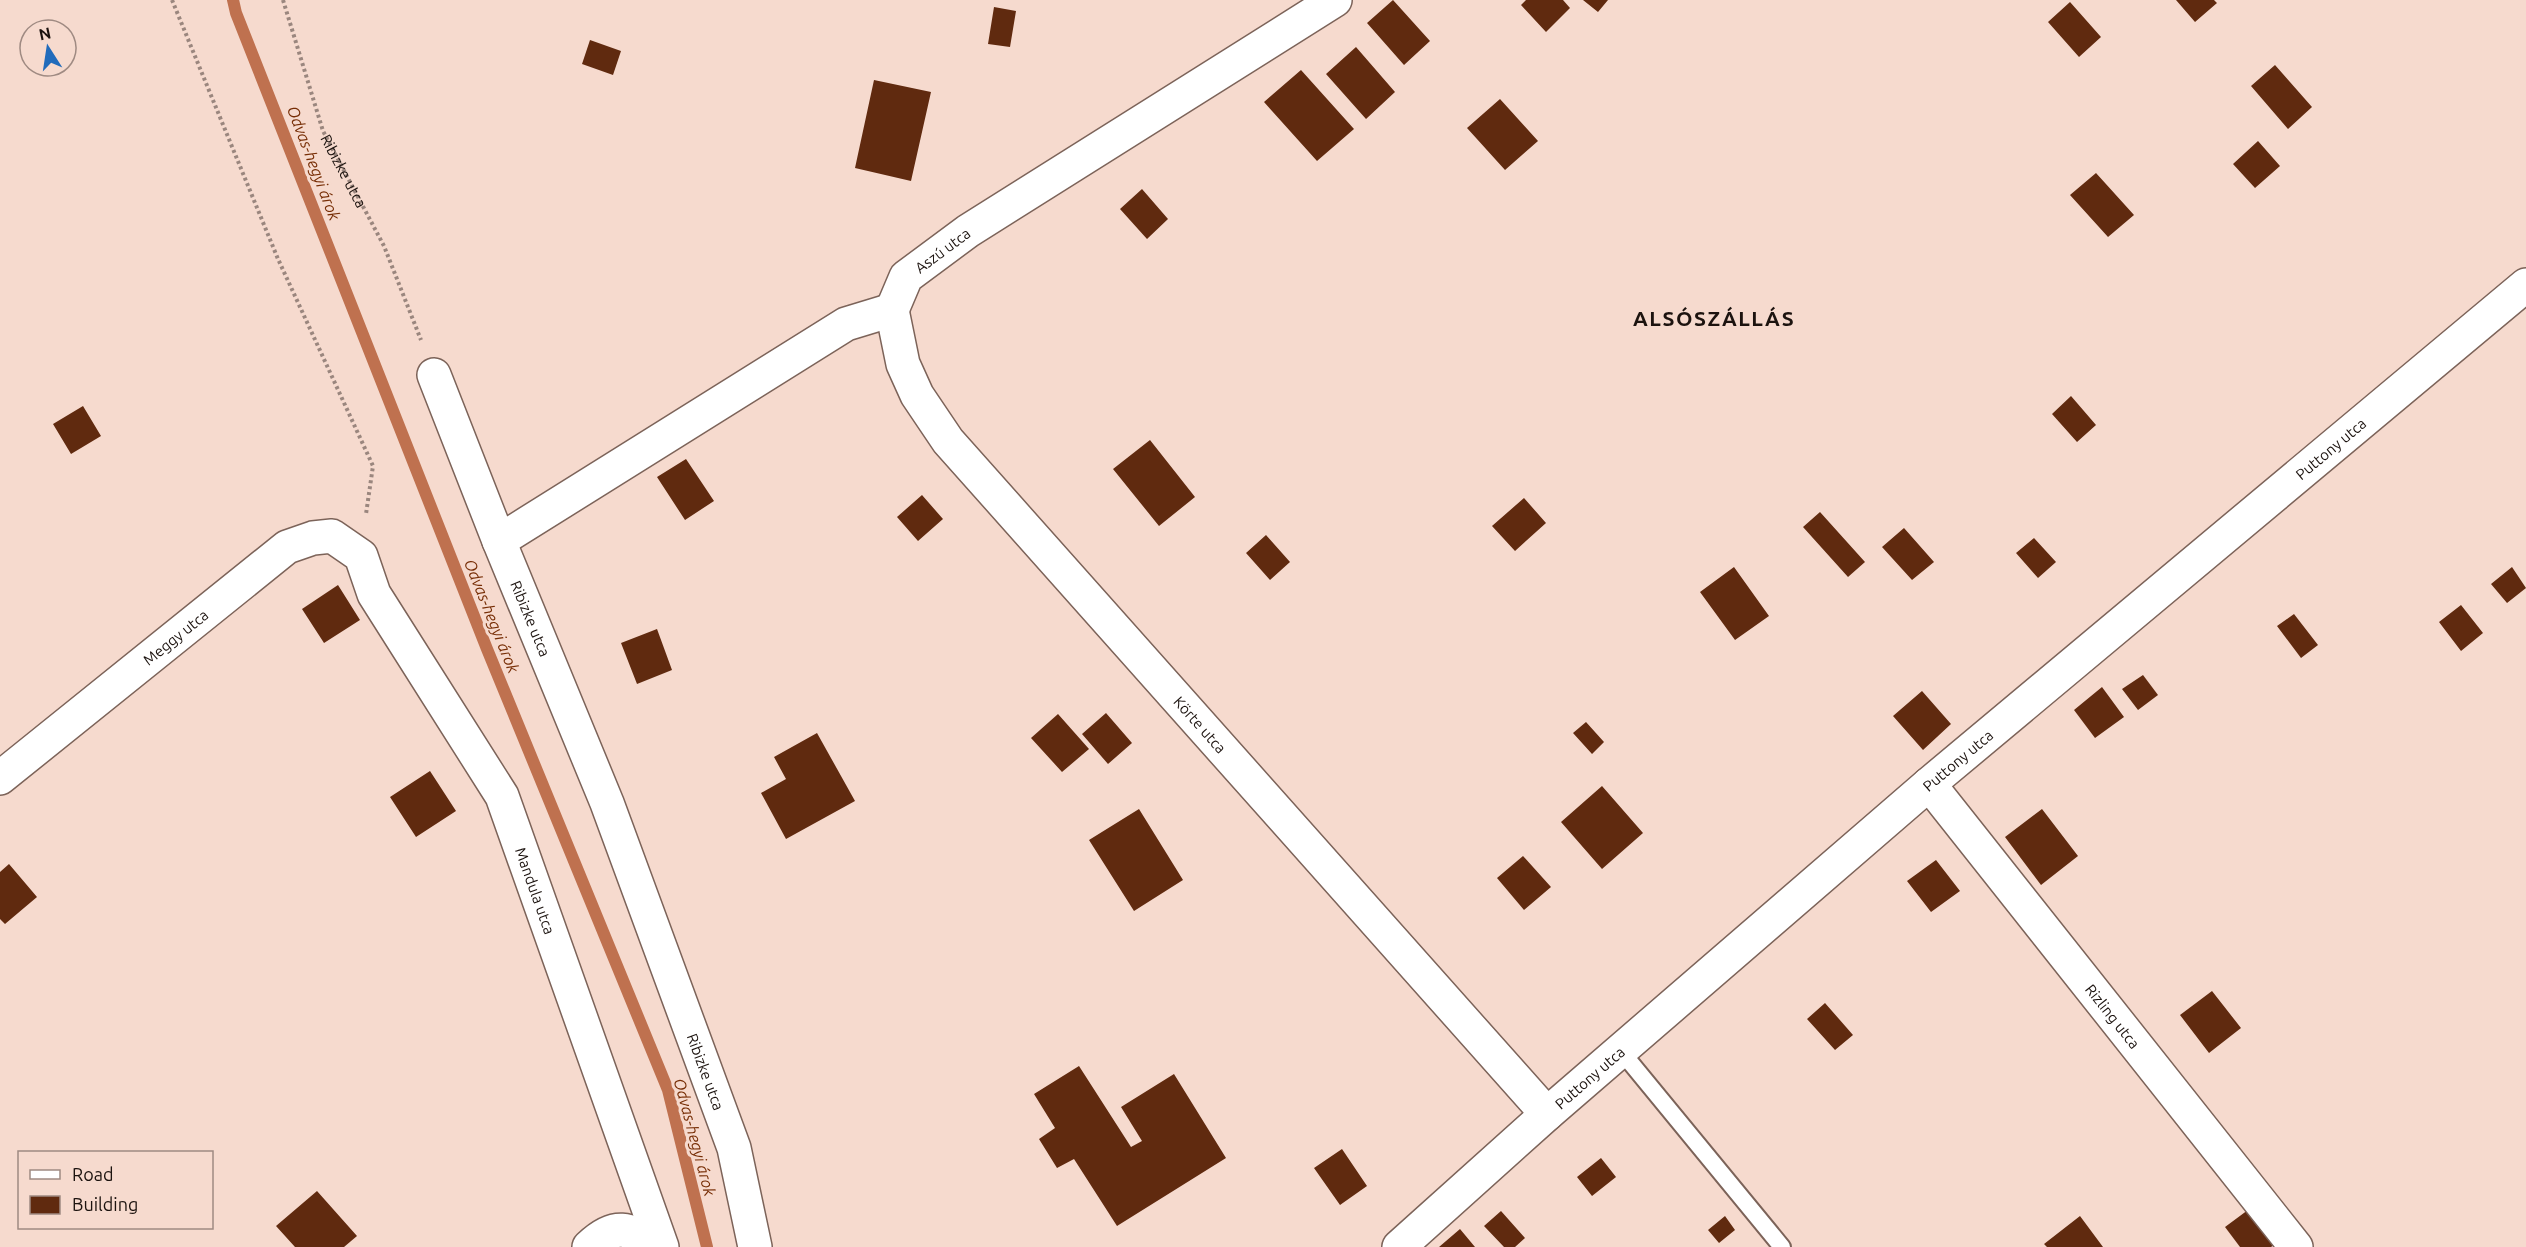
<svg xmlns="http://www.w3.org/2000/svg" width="2526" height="1247" viewBox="0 0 2526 1247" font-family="Ubuntu,sans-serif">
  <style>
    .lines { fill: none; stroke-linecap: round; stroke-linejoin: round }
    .stream { stroke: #bf714f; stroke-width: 12 }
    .building { fill: #602a0f }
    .service-casing { stroke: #7c6359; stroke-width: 20 }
    .minor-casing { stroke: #7c6359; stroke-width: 36 }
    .path { stroke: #9a867e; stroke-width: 4; stroke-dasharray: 3 3; stroke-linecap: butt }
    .service { stroke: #fff; stroke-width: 16 }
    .minor { stroke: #fff; stroke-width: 33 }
    .labels { text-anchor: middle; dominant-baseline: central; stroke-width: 6; stroke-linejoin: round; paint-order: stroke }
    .street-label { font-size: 15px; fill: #1c130f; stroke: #f6dace }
    .water-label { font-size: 16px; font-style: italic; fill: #772e06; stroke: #f6dace }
    .district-label { font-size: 21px; font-weight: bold; letter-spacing: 1.5px; fill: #1c130f; stroke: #f6dace }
  </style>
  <rect width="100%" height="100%" fill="#f6dace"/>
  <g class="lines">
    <path class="stream" d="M233 0 236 13 487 649 668 1090 707 1247"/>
  </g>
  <path class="building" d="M1393 0 1430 41 1404 65 1367 23Z
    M1526 0H1563L1570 8 1546 32 1521 5Z
    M1583 0H1608L1598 12Z
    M2176 0H2214L2217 3 2195 22Z
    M2070 2 2101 37 2079 57 2048 22Z
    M994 7 1016 11 1010 47 988 44Z
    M590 40 621 51 613 75 582 64Z
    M1356 47 1395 92 1366 119 1326 74Z
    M2275 65 2312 107 2288 129 2251 86Z
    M1301 70 1354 129 1317 161 1264 102Z
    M874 80 931 92 911 181 855 168Z
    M1500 99 1538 141 1505 170 1467 128Z
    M2258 141 2280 166 2255 188 2233 164Z
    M2096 173 2134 215 2108 237 2070 195Z
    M1142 189 1168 219 1147 239 1120 209Z
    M2071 396 2096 425 2077 442 2052 414Z
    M83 406 101 436 71 454 53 424Z
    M1150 440 1195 497 1159 526 1113 469Z
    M686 459 714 501 685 520 657 477Z
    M922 495 943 519 918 541 897 517Z
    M1524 498 1546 523 1515 551 1492 526Z
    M1820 512 1865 562 1848 577 1803 527Z
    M1904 528 1934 562 1912 580 1882 547Z
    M1266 535 1290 562 1270 580 1246 553Z
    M2034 538 2056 562 2038 578 2016 553Z
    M1734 567 1769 616 1735 640 1700 592Z
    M2512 567 2526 588 2507 603 2491 584Z
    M338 585 360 620 324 643 302 609Z
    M2461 605 2483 633 2461 651 2439 622Z
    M2294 614 2318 645 2301 658 2277 626Z
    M657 629 672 670 637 684 621 643Z
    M2143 675 2158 695 2138 710 2122 689Z
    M2102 687 2124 717 2095 738 2074 710Z
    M1922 691 1951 724 1923 750 1893 716Z
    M1106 713 1132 743 1108 764 1082 734Z
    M1058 714 1089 749 1062 772 1031 738Z
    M1586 722 1604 742 1592 754 1573 733Z
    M817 733 855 801 786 839 761 793 786 779 774 757Z
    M430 771 456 811 416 837 390 797Z
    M1602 786 1643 833 1602 869 1561 822Z
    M1139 809 1183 880 1134 911 1089 840Z
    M2042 809 2078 856 2041 885 2005 837Z
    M1523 856 1551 887 1524 910 1497 878Z
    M1936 860 1960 891 1931 912 1907 881Z
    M9 864 37 897 5 924 0 919V872Z
    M2212 991 2241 1028 2209 1053 2180 1015Z
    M1825 1003 1853 1035 1835 1050 1807 1019Z
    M1079 1066 1131 1147 1142 1141 1121 1107 1174 1074 1226 1158 1117 1226 1074 1159 1057 1168 1039 1139 1055 1128 1034 1094Z
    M1342 1149 1367 1186 1340 1205 1314 1168Z
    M1601 1158 1616 1177 1592 1196 1577 1177Z
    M317 1191 357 1236 344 1247H295L276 1226Z
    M2252 1207 2278 1242 2271 1247H2240L2225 1227Z
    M1501 1211 1525 1238 1515 1247H1504L1484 1226Z
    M1725 1216 1735 1230 1719 1243 1708 1230Z
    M2080 1216 2103 1247H2047L2044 1244Z
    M1460 1229 1475 1247H1439Z"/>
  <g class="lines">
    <defs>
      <path id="service" d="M1621 1051 1782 1247"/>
      <g id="minor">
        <path id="s2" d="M892 310 903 364 917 395 948 441 1547 1114"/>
        <path id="s3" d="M892 310 906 277 968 231 1335 0"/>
        <path id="s4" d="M434 375 499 541 607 803 734 1148 755 1247"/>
        <path d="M499 541 846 324 892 310"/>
        <path id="s5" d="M0 778 287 547 313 538 332 536 361 556 374 594 502 796 662 1247"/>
        <path id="s6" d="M1929 784 2296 1247"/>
        <path d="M589 1247C617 1220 630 1230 660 1247"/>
        <path id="s7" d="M1399 1247 1547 1114 1929 784 2526 285"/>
      </g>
    </defs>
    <use href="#service" class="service-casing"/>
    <use href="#minor" class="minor-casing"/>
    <g class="path">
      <path d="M172 0 278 259 373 466 366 514"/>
      <path id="s1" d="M283 0 323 131 384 246 421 340"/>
    </g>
    <use href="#service" class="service"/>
    <use href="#minor" class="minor"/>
  </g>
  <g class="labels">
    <g class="street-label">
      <text stroke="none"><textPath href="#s1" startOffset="182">Ribizke utca</textPath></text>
      <text stroke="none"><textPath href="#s3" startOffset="81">Aszú utca</textPath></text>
      <text stroke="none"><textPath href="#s7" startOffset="1227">Puttony utca</textPath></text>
      <text stroke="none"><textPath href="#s4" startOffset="262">Ribizke utca</textPath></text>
      <text stroke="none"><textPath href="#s5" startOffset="225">Meggy utca</textPath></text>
      <text stroke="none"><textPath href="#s2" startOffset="524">Körte utca</textPath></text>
      <text stroke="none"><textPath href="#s7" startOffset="741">Puttony utca</textPath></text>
      <text stroke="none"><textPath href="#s5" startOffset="830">Mandula utca</textPath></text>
      <text stroke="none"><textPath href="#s6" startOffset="296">Rizling utca</textPath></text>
      <text stroke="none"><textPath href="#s4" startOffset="748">Ribizke utca</textPath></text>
      <text stroke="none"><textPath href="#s7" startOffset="255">Puttony utca</textPath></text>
    </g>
    <g class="water-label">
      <text transform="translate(314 163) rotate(69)">Odvas-hegyi árok</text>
      <text transform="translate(492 616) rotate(68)">Odvas-hegyi árok</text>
      <text transform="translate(695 1137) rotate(75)">Odvas-hegyi árok</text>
    </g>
    <g class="district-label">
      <text x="1714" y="318">ALSÓSZÁLLÁS</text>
    </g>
  </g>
  <rect x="18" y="1151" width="195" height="78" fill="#f6dace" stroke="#9f8a82" stroke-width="1.5"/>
  <rect x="30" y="1170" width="30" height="9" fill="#ffffff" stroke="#9f8a82" stroke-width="1.5"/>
  <text x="72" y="1181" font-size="18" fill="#1c130f">Road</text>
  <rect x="30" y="1196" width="30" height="18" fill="#602a0f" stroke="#9f8a82" stroke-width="1.5"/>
  <text x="72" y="1211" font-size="18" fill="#1c130f">Building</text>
  <g transform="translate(48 48) rotate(348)"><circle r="28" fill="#f6dace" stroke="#9f8a82" stroke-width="1.5"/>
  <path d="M0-4.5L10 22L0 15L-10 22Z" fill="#216bbb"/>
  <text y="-9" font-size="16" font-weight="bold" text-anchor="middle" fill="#1c130f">N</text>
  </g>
</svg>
